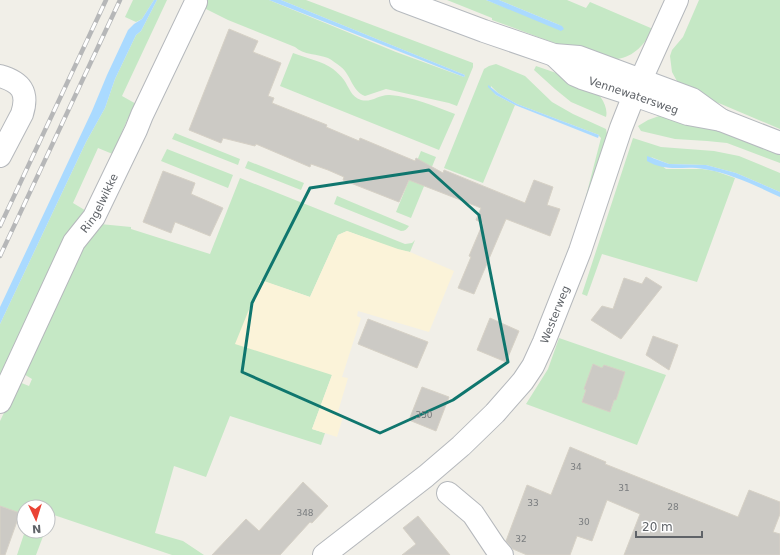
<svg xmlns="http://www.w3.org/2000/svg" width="780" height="555" viewBox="0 0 780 555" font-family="'DejaVu Sans',sans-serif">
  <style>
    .green { fill: #c5e8c5 }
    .sand { fill: #fbf3d9 }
    .water { fill: #aadaff }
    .building { fill: #cccac5; stroke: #d6d1c6 }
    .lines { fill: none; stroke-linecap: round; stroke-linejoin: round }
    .street-casing { stroke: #b5b8bc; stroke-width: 24 }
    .secondary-casing { stroke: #b6babf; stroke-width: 24 }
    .street { stroke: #fff; stroke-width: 22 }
    .secondary { stroke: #fff; stroke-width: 22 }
    .rail-casing { stroke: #b6b7b8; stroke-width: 4.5 }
    .rail { stroke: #fff; stroke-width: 3; stroke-dasharray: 9; stroke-linecap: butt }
    .marked { fill: none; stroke: #0f766e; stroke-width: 3; stroke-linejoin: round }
    .labels { text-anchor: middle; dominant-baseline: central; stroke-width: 3; stroke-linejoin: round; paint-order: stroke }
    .number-label { font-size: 9px; fill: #7a7d7f }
    .street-label { font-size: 11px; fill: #5f6368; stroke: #fff }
  </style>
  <rect width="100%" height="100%" fill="#f1efe8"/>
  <path class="green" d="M133 0H154L142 19 136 22 125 17Z
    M157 0H167L122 96 138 105 132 119 128 118 119 139 122 141 115 155 98 148 73 203 88 212 0 380V324L86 142 105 108 115 79 136 35 141 31Z
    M196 0H269L396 52 464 77 465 75 281 0H306L473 63V67L457 106 449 103 386 89 365 96C352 91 351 75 341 67 337 64 332 60 328 58 318 54 303 55 295 47L228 20 202 7Z
    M447 0H486L517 12 562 26 499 0H567L586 8 590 2 653 29C645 44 634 57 617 59 603 62 589 55 575 50 547 41 520 30 492 20V18Z
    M699 0H780V129L721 104 696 95 678 83 672 72 670 56 672 50 683 37Z
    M293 53C306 58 322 61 333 69 337 72 341 76 344 80 349 87 351 97 361 100 372 103 379 94 390 95 413 97 434 106 455 114L439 150 280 86Z
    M496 64 525 76 552 102 573 114 606 129 608 139 585 200 601 138 599 136V135L517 104 498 93 491 86V88L496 95 515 105 483 183 444 168 484 69 489 66Z
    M536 66C553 72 572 78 589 86 598 91 609 106 606 117L571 102 555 89 534 70Z
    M659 116 691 120 780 153V163L727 143 707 141 675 139 641 131 638 126 648 120Z
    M175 133 240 159 238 165 172 139Z
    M633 138 661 147 714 151 739 156 780 173V192L736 173 706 165 669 164 651 157 666 169H702L715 171 735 178 697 282 602 254 587 296 582 294Z
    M167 149 233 175 228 188 161 161Z
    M421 151 436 157 411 218 396 212Z
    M248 161 304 183 301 190 245 168Z
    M240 178 405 244 412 243 415 240 410 252 398 250 347 231 338 235 310 297 260 280 332 375 312 429 325 433 321 445 230 416 206 477 174 466 155 533 183 541 204 555H172L51 514 48 523V507H24V515L0 506V421L19 382 29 386 32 379 22 373 81 247 100 224 131 227V229L210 254Z
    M337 196 409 226C407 229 405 231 401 231L334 204Z
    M559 338 666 375 637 445 526 404 548 369Z
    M25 531H45L36 555H17Z"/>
  <path class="sand" d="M347 231 398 249 410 252 454 271 429 332 358 311 357 316 361 318 342 377 348 378 337 415 343 417 337 437 312 429 332 375 235 344 261 280 310 297 338 235Z"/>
  <path class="water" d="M154 0H157L141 31 136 35 115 79 105 108 86 142 0 324V307L92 111 107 75 128 30 134 24 142 19Z
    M269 0H281L465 75 464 77Z
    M486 0H499L562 26 564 29 561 31Z
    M488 85 498 93 517 104 599 135 598 138 515 105 496 95 488 87Z
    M647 156 669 164 706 165 736 173 780 192V197C756 186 730 173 704 169 683 165 668 173 647 161Z"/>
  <path class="building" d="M229 29 258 41 253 52 281 63 268 96 274 98 272 103 327 125 326 127 359 141 360 138 415 161 416 158 443 173 444 170 525 203 534 180 553 187 547 205 560 209 550 236 506 219 474 294 458 288 471 257 469 256 483 223 476 220 481 208 409 180 399 202 343 180 344 177 328 170 311 164 310 167 256 144 255 146 223 138 221 143 189 130Z
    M163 171 195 183 191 194 223 208 210 236 175 222 171 233 143 222Z
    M646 277 662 287 621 339 591 320 602 306 613 309 624 278 642 284Z
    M490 318 519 331 506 362 477 350Z
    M368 319 428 342 417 368 358 344Z
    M653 336 678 345 669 370 646 355Z
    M593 364 602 368 604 365 625 372 616 400H614L610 412 582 402 586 390 584 389Z
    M422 387 449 397 436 431 409 420Z
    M570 447 606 462 605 464 738 517 749 490 780 502V514L773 532 780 534V555H624L640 514 607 500 592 541 577 536 570 555H527L513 549 506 541 527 485 551 495Z
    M303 482 328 506 312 523 310 522 280 555H212L246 519 259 531Z
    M0 506 20 513 5 555H0Z
    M418 516 450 555H402L416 544 403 528Z"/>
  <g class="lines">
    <defs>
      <g id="street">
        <path d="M0 76C21 82 29 92 22 114L0 156"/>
        <path id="s1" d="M0 402 74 242 94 217 136 130 142 115 196 2"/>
        <path d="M448 493 473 514 495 547 502 555"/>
        <path id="s2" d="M324 555 426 476 461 446 495 413 523 381 533 366 544 342 580 251 621 128 634 95 677 0"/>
      </g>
      <g id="secondary">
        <path d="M401 0 484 31 554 55 579 57 692 99 721 120"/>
        <path id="s3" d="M554 55 575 75 582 78 634 95 688 114 721 120 780 143"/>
      </g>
    </defs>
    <use href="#street" class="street-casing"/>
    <use href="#secondary" class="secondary-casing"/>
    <use href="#street" class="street"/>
    <use href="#secondary" class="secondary"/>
    <defs>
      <path id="rail" d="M0 226 106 0
        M0 256 120 0"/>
    </defs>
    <use href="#rail" class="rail-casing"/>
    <use href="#rail" class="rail"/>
  </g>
  <path class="marked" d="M429 170 479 215 508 362 453 400 380 433 242 372 252 303 310 188Z"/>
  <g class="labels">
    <g class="number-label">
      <text x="424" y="415">350</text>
      <text x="576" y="467">34</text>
      <text x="624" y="488">31</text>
      <text x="533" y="503">33</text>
      <text x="673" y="507">28</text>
      <text x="305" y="513">348</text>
      <text x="584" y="522">30</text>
      <text x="521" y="539">32</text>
    </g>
    <g class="street-label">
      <text stroke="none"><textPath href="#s3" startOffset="91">Vennewatersweg</textPath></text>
      <text stroke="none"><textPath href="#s1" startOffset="223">Ringelwikke</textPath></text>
      <text stroke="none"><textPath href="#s2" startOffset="339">Westerweg</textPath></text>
    </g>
  </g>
  <g transform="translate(36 519) rotate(176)"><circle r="19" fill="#ffffff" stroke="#bfc1c3"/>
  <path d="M0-3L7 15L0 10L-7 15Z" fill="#ea4335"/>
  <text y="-6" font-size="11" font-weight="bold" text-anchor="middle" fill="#5f6368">N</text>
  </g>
  <path d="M636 531v6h66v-6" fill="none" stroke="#5f6368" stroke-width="2"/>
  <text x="642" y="531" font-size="12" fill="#5f6368" stroke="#ffffff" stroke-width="3" paint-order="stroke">20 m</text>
</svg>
